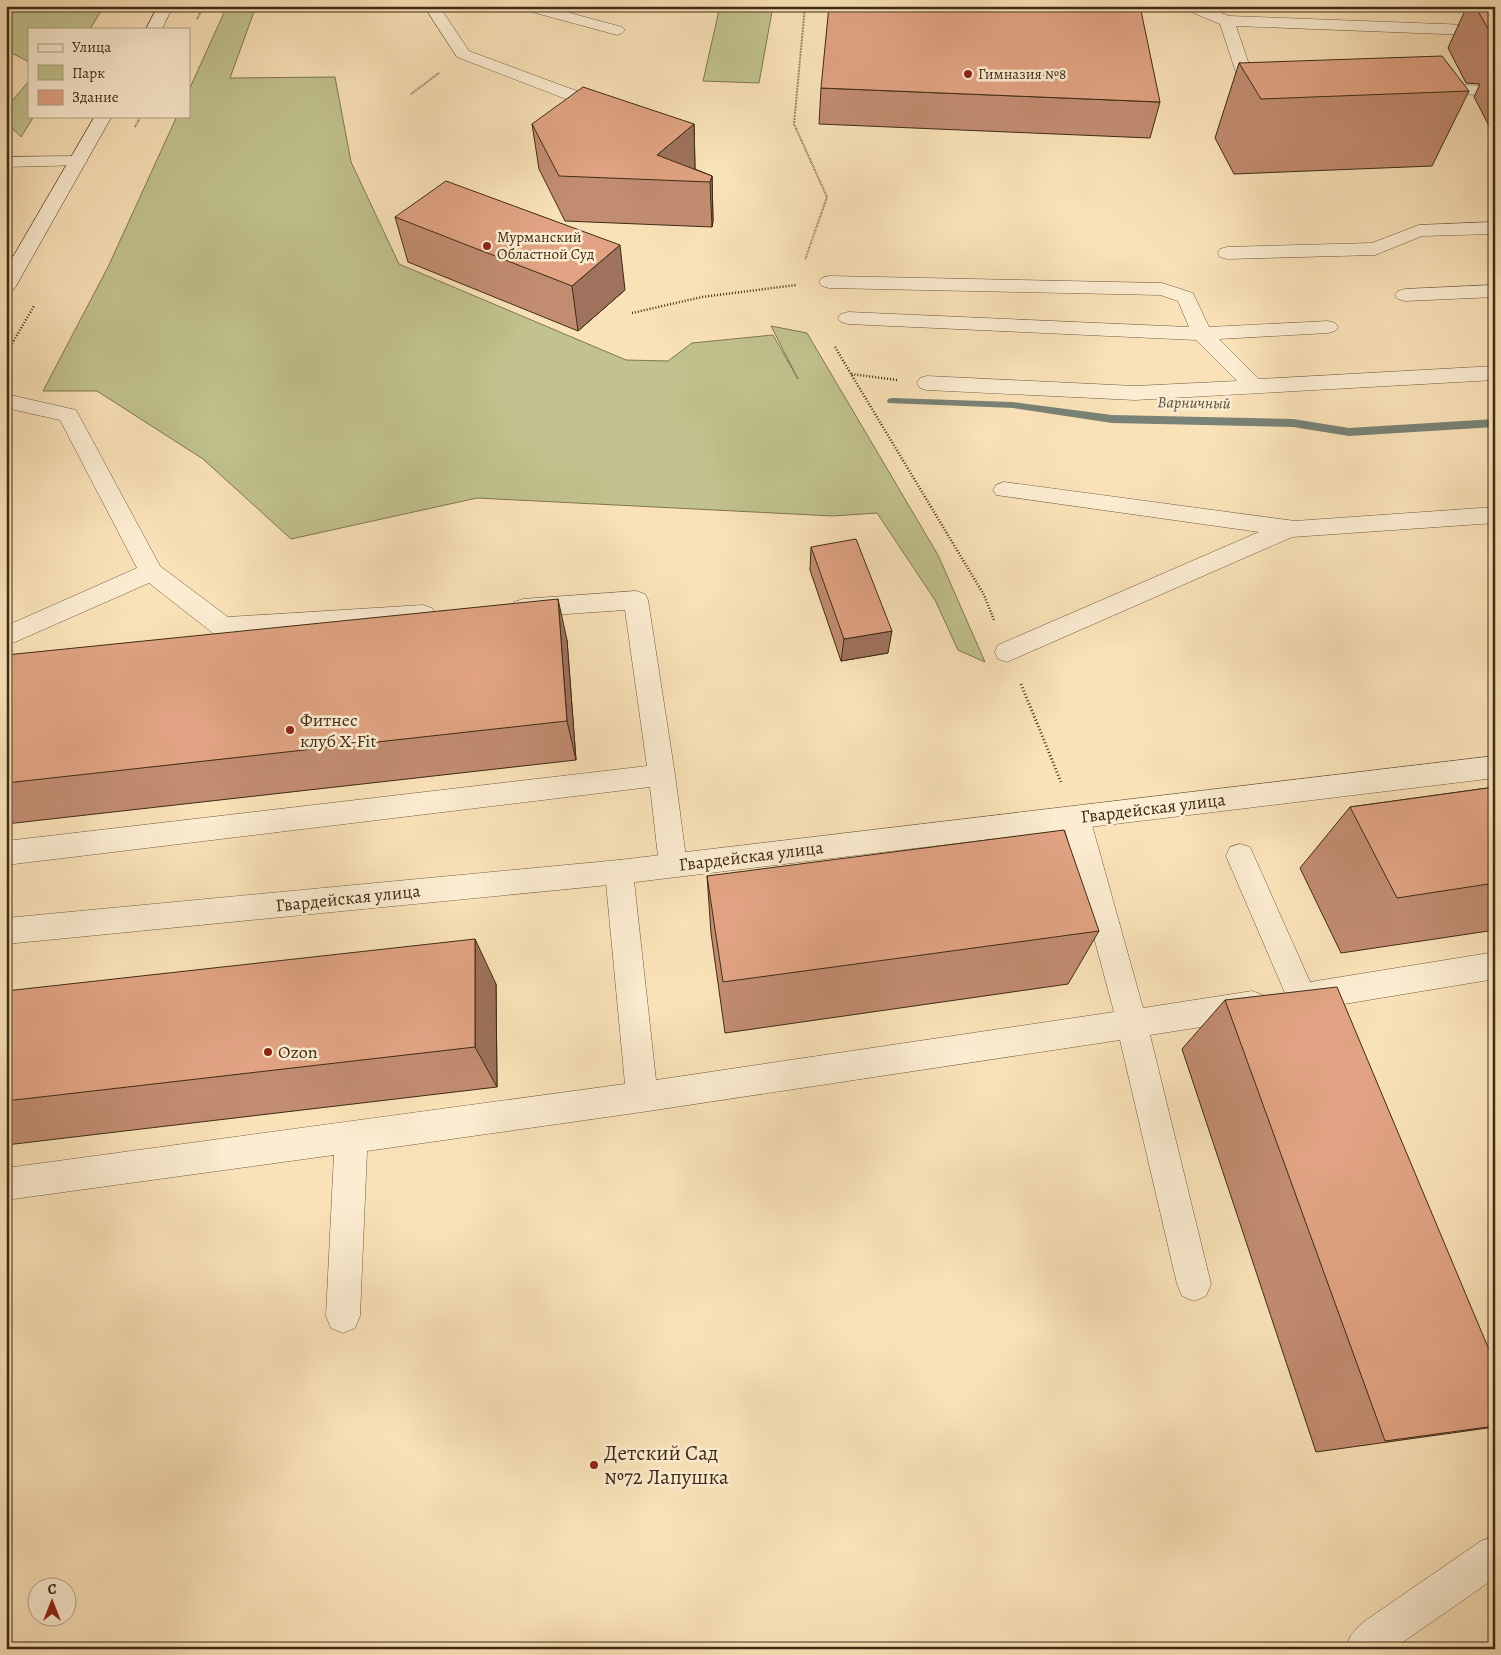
<svg xmlns="http://www.w3.org/2000/svg" width="1501" height="1655" viewBox="0 0 1501 1655" font-family="Alegreya,serif">
  <style>
    .green { fill: #c1c28d; stroke: #807650 }
    .lines { fill: none; stroke-linecap: round; stroke-linejoin: round }
    .stream { fill: #798276; fill-rule: evenodd }
    .lane-casing { stroke: #6d593d; stroke-width: 1 }
    .street-casing { stroke: #6d593d; stroke-width: 1 }
    .secondary-casing { stroke: #3e2b14; stroke-width: 1 }
    .path-far2 { stroke: #3e2b14; stroke-width: 2; stroke-dasharray: 0.5 1; stroke-linecap: butt }
    .path-far1 { stroke: #3e2b14; stroke-width: 2.5; stroke-dasharray: 1 2; stroke-linecap: butt }
    .path { stroke: #3e2b14; stroke-width: 3; stroke-dasharray: 1 2.5; stroke-linecap: butt }
    .lane { fill: #fcecd1; fill-rule: evenodd }
    .street { fill: #fcecd1; fill-rule: evenodd }
    .secondary { fill: #fcecd1; fill-rule: evenodd }
    .wall { fill: #c28c71; stroke: #3e2b14 }
    .shaded-wall { fill: #9e725c; stroke: #3e2b14 }
    .building { fill: #e1a383; stroke: #3e2b14 }
    .poi-dot { fill: #8f2418; stroke: #fcecd1; stroke-width: 2 }
    .labels { text-anchor: middle; dominant-baseline: central; stroke-width: 5; stroke-linejoin: round; paint-order: stroke }
    .far-poi-label { font-size: 15px; fill: #3e2b14; stroke: #fcecd1; text-anchor: start }
    .far-water-label { font-size: 16px; font-style: italic; fill: #574f3d; stroke: #fcecd1 }
    .poi-label { font-size: 18px; fill: #3e2b14; stroke: #fcecd1; text-anchor: start }
    .street-label { font-size: 18px; fill: #3e2b14; stroke: #fcecd1 }
    .near-poi-label { font-size: 21px; fill: #3e2b14; stroke: #fcecd1; text-anchor: start }
  </style>
  <rect width="100%" height="100%" fill="#fae2b8"/>
  <filter id="stains"><feTurbulence type="fractalNoise" baseFrequency=".004" numOctaves="4"/><feColorMatrix values="0 0 0 0 .2 0 0 0 0 .09 0 0 0 0 .02 0 0 0 .5 -.17"/></filter>
  <radialGradient id="worn" r=".72"><stop offset=".6" stop-color="#630" stop-opacity="0"/><stop offset="1" stop-color="#630" stop-opacity=".3"/></radialGradient>
  <path class="green" d="M6 6H104L90 29H29V62L6 50Z
    M227 6H256L230 78 335 77 351 162 399 264 626 360 668 361 692 343 773 335 798 379 771 326 807 333 938 555 985 662 958 650 935 600 877 513 833 516 477 498 291 539 203 459 97 391H43L108 267 177 116H189V90Z
    M720 6H773L759 83 703 81Z
    M29 81V116H34L21 137 6 122V108Z"/>
  <g class="lines">
    <path class="stream" d="M892 398 1013 402 1112 415 1293 419 1349 428 1495 419V427L1349 436 1293 427 1112 423 1013 408 888 403 887 401 888 399Z"/>
    <defs>
      <path id="lane" d="M424 6H439L469 51 609 103 611 107 609 111H597L457 57Z
        M519 6H544L622 27 625 30 622 33 617 35 521 9Z
        M1182 6H1203L1229 16 1495 26V36L1236 26 1260 97 1258 100H1246L1244 97 1220 24 1184 9Z
        M1431 84 1495 86V96L1425 92 1423 89 1425 86Z
        M78 156 84 157 87 161 84 165 6 167V157Z
        M1495 222V234L1422 236 1375 255 1227 259 1220 257 1218 253 1220 249 1227 247 1372 243 1419 225Z
        M829 276 1162 283 1193 293 1209 327 1328 321 1335 323 1338 327 1335 331 1328 333 1219 339 1259 379 1495 366V380L1135 400 927 390 920 388 917 383 920 378 927 376 1135 386 1237 381 1196 340 848 324 841 322 838 318 841 314 848 312 1189 327 1178 301 1160 295 829 288 822 286 819 282 822 278Z
        M1495 285V297L1405 301 1398 299 1395 295 1398 291 1405 289Z
        M6 394 76 410 160 566 228 617 423 605 432 608 435 614 432 620 423 623 223 636 214 634 149 583 6 646V626L137 568 60 420 6 408Z
        M1004 482 1295 521 1495 507V523L1292 537 1007 662 998 659 995 652 998 645 1259 532 996 495 993 490 996 485Z
        M636 591 645 594 648 600 675 775 687 865 683 874 673 877 663 874 659 865 650 787 6 865V841L647 766 625 610 523 617 514 614 511 608 514 602 523 599Z
        M1076 806 1086 810 1090 818 1143 1008 1252 991 1263 995 1267 1005 1263 1015 1252 1019 1150 1035 1211 1284 1206 1296 1194 1301 1182 1296 1177 1284 1120 1040 642 1112 367 1151 360 1316 355 1328 343 1333 331 1328 326 1316 334 1155 6 1200V1168L625 1084 605 872 609 863 619 860 629 863 633 872 656 1080 1114 1012 1062 818 1066 810Z
        M1240 844 1250 847 1310 982 1495 952V979L1302 1011 1291 1007 1226 856 1230 847Z
        M1495 1536V1578L1393 1649H1345L1351 1635 1362 1623 1481 1541Z"/>
      <path id="street" d="M1495 756V778L619 884 6 944V918L619 860Z"/>
      <path id="secondary" d="M158 6H173L162 29H146Z
        M95 116H112L16 286 13 290 6 292V269Z"/>
    </defs>
    <use href="#lane" class="lane-casing"/>
    <use href="#street" class="street-casing"/>
    <use href="#secondary" class="secondary-casing"/>
    <path class="path-far2" d="M805 6 794 124 827 197 805 260
      M197 19 204 6
      M411 94 439 73
      M135 127 141 116"/>
    <path class="path-far1" d="M632 313 702 297 796 285
      M835 347 851 374
      M6 354 34 306
      M897 380 851 374 984 595 994 620"/>
    <path class="path" d="M1021 684 1061 782"/>
    <use href="#lane" class="lane"/>
    <use href="#street" class="street"/>
    <use href="#secondary" class="secondary"/>
  </g>
  <path class="wall" d="M1467 6H1495V137L1474 97 1480 84 1466 83 1448 48Z
    M1239 63 1469 91 1432 166 1234 174 1215 138Z
    M821 88 1160 102 1150 138 819 124Z
    M532 124H694L695 169 712 176 713 221 712 227 565 221 539 169Z
    M395 217 625 290 578 331 408 262Z
    M811 547 888 653 841 661 810 570Z
    M567 640 576 760 6 824V655Z
    M1495 787V930L1341 953 1300 868 1350 807Z
    M707 876 1099 931 1068 984 725 1033 711 933Z
    M496 984 497 1087 6 1145V991Z
    M1225 1000 1495 1427 1316 1452 1182 1049Z"/>
  <path class="shaded-wall" d="M694 124 695 169 681 181 657 155Z
    M712 176 713 221 712 227 710 182Z
    M620 245 625 290 578 331 572 286Z
    M558 599 567 640 576 760 567 721Z
    M892 631 888 653 841 661 844 639Z
    M475 939 496 984 497 1087 475 1047Z"/>
  <path class="building" d="M829 6H1140L1160 102 821 88Z
    M1475 6H1495V34H1491Z
    M1442 56 1469 91 1261 99 1239 63Z
    M583 87 694 124 657 155 712 176 710 182 559 176 532 124Z
    M446 181 620 245 572 286 395 217Z
    M856 539 892 631 844 639 811 547Z
    M558 599 567 721 6 783V655Z
    M1495 787V883L1397 898 1350 807Z
    M1064 830 1099 931 723 982 707 876Z
    M475 939V1047L6 1101V991Z
    M1337 987 1495 1364V1426L1385 1441 1225 1000Z"/>
  <g class="poi-dot">
    <circle cx="968" cy="74" r="5"/>
    <circle cx="487" cy="246" r="5"/>
    <circle cx="290" cy="730" r="5"/>
    <circle cx="268" cy="1052" r="5"/>
    <circle cx="594" cy="1465" r="5"/>
  </g>
  <g class="labels">
    <g class="far-poi-label">
      <text x="978" y="74">Гимназия №8</text>
      <text x="497" y="237">Мурманский<tspan x="497" dy="17">Областной Суд</tspan></text>
    </g>
    <g class="far-water-label">
      <text transform="translate(1194 403) rotate(1)">Варничный</text>
    </g>
    <g class="poi-label">
      <text x="300" y="720">Фитнес<tspan x="300" dy="21">клуб X-Fit</tspan></text>
      <text x="278" y="1052">Ozon</text>
    </g>
    <g class="street-label">
      <text transform="translate(1153 808) rotate(-7)">Гвардейская улица</text>
      <text transform="translate(751 856) rotate(-7)">Гвардейская улица</text>
      <text transform="translate(348 898) rotate(-6)">Гвардейская улица</text>
    </g>
    <g class="near-poi-label">
      <text x="604" y="1453">Детский Сад<tspan x="604" dy="24">№72 Лапушка</tspan></text>
    </g>
  </g>
  <rect width="1501" height="1655" fill="none" stroke="#fae2b8" stroke-width="25"/>
  <rect x="8" y="8" width="1486" height="1640" fill="none" stroke="#3e2b14" stroke-width="2.5"/>
  <rect x="12" y="12" width="1476" height="1630" fill="none" stroke="#3e2b14"/>
  <rect x="28" y="28" width="162" height="90" fill="#fcecd1" stroke="#b09f85"/>
  <rect x="38" y="44" width="25" height="8" fill="#fcecd1" stroke="#b09f85"/>
  <text x="72" y="52" font-size="15" fill="#3e2b14">Улица</text>
  <rect x="38" y="65" width="25" height="15" fill="#c1c28d" stroke="#b09f85"/>
  <text x="72" y="78" font-size="15" fill="#3e2b14">Парк</text>
  <rect x="38" y="90" width="25" height="15" fill="#e1a383" stroke="#b09f85"/>
  <text x="72" y="102" font-size="15" fill="#3e2b14">Здание</text>
  <g transform="translate(52 1602)"><circle r="24" fill="#fcecd1" stroke="#b09f85"/>
  <path d="M0-4L9 19L0 12L-9 19Z" fill="#8f2418"/>
  <text y="-8" font-size="14" font-weight="bold" text-anchor="middle" fill="#3e2b14">С</text>
  </g>
  <rect width="100%" height="100%" filter="url(#stains)"/>
  <rect width="100%" height="100%" fill="url(#worn)"/>
</svg>
